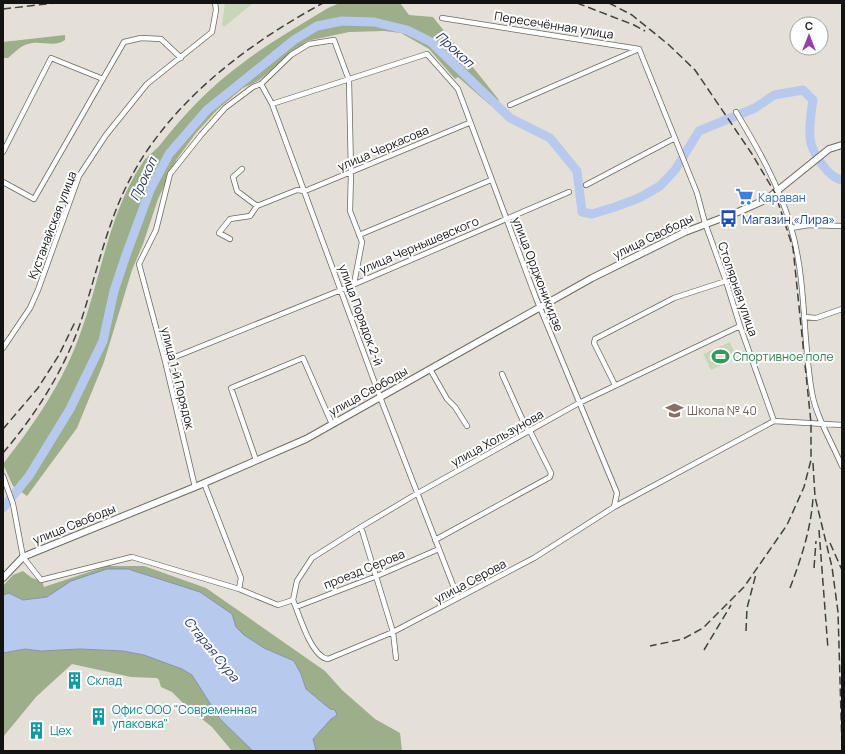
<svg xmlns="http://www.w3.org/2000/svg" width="845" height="754" viewBox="0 0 845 754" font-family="Manrope,sans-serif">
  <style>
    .green { fill: #c6d6b6 }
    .forest { fill: #9cae8a }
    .water { fill: #b7caee; stroke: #8693ac }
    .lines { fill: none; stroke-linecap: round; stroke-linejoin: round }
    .river { stroke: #b7caee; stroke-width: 9 }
    .minor-casing { stroke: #6c6861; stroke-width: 6 }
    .secondary-casing { stroke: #6c6861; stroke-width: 8 }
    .minor { stroke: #fff; stroke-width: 4.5 }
    .secondary { stroke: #fff; stroke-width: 6 }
    .rail { stroke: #43413e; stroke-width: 1.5; stroke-dasharray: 8 4; stroke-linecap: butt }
    .labels { text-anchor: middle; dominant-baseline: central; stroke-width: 4; stroke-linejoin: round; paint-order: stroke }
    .street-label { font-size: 12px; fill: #151311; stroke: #fff }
    .shop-label { font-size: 12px; fill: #366cbe; stroke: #fff; text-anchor: start }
    .transit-label { font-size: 12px; fill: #164399; stroke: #fff; text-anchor: start }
    .leisure-label { font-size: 12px; fill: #27864d; stroke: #fff; text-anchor: start }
    .education-label { font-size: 12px; fill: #785e54; stroke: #fff; text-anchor: start }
    .culture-label { font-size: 12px; fill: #0d838f; stroke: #fff; text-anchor: start }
    .water-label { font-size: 13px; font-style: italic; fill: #1f3663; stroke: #fff }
  </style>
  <rect width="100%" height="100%" fill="#e4e0d8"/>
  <path class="green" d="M225 3H253L224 27 222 25Z
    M730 342 737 358 711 370 703 354Z"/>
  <path class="forest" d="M340 3H400L409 15 433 17 499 100 490 105 458 77 455 79 429 49 401 33 384 31 349 32 307 41 258 81 243 88 218 109 196 133 177 159 158 199 143 244 132 270 104 362 77 428 27 496 13 486 3 464C34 424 62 384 79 337 101 279 108 214 143 162 147 156 155 151 160 145 184 114 212 85 244 62 270 42 299 26 328 8Z
    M65 35V40C54 48 41 40 28 44 20 46 14 53 8 58H3V42Z
    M107 566H144L206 588 325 671 342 690 375 719 400 733 402 751H316L313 739 331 719 336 715 335 710 330 709 306 689 301 674 294 661 264 648 244 635 236 627 232 614 200 592 128 569H107L71 581 47 597 23 600 9 593 3 595V586L13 575 23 571 32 578 42 581 44 587Z
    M25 649 41 651 80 649 123 651 144 655 182 669 192 675 220 719 253 751H232L212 727 188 708 172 692 161 687 159 680 157 678 131 677 72 664 36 697 3 737V653Z"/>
  <path class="water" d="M107 569H128L200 592 232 614 236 627 244 635 264 648 294 661 301 674 306 689 330 709 335 710 337 715 331 719 313 739 316 751H253L220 719 192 675 182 669 144 655 123 651 80 649 41 651 25 649 3 653V595L9 593 23 600 47 597 71 581Z"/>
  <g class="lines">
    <path class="river" d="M3 508 29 476 70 409 103 341 114 291 126 255 150 190 169 154 207 110 294 40 317 26 342 21 374 22 407 30 431 42 510 118 550 138 577 171 582 212 592 214 615 207 639 198 660 186 675 170 699 131 755 108 774 95 803 90 813 100C811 112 809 125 810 138 811 151 828 178 842 180"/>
    <defs>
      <path id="minor" d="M442 18 639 49
        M639 49 697 193 705 223 726 281 740 326 774 421 842 425
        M261 84 272 104 380 397 458 598
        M272 104 427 54 458 89 536 298 617 493 614 507
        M510 105 639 49
        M736 112C757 147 779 185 790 224 807 279 802 337 812 393 816 416 832 443 842 466
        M3 152 51 58 103 79
        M242 169 233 177 237 191 257 206
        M3 182 34 199 124 42 141 38 161 39 181 58
        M586 185 675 138
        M791 228 809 225 842 226
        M359 235 491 180
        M230 239 219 233 230 219 250 216 257 206 297 190 305 191 469 123
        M805 317 816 318 842 309
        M3 348 30 308 38 290 79 176 106 135 147 84 212 32 216 10 215 3
        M165 361 341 290 569 192
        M430 369 447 399 455 407 467 426
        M502 374 528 432
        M615 385 594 343 595 339 674 298 726 281
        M256 460 231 388 303 358 332 424
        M3 476 13 504 23 557 41 580 132 557 239 589
        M204 483 241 578 239 589 278 605 293 600
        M195 487 165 361 139 264 156 230 170 174 201 135 225 108 253 87 261 84 291 55 309 44 334 40 349 80 351 172 350 211 362 242 354 284
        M361 527 393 632 396 658
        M435 540 550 477 551 473 530 431
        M293 600C299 614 311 657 328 659L393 632 534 558 614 507 774 421
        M293 600 297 581 312 558 361 527 418 493 579 403 740 326
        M296 607 377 576 439 549"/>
      <path id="secondary" d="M3 578 23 557 30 554 195 487 306 439 592 278 685 232 738 212 767 199 829 149 842 145"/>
    </defs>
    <use href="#minor" class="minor-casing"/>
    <use href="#secondary" class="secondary-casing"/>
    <use href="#minor" class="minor"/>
    <use href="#secondary" class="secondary"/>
    <path class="rail" d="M577 3 634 25 645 31
      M609 3 632 15 669 45 695 70 752 154 775 193 793 248 811 423V460L804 487 787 525 744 587 703 628 683 639 650 646
      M3 9 55 3
      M3 429 38 388 59 355 75 322
      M3 453C36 414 63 372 80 324 94 282 103 240 120 200 158 111 240 48 323 3
      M813 463 815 497 832 567 838 612 842 748
      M819 530 828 649
      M830 543 842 570
      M814 568 816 541
      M790 588C801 559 811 529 813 498
      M746 631 747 608 756 574
      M704 650 731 605"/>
  </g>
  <defs>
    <symbol id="supermarket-bare" viewBox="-9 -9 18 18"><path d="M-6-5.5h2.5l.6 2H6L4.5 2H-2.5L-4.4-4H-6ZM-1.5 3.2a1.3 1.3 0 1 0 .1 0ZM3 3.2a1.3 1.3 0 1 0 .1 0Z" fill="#3f7fe0" stroke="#fff" stroke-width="2.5" paint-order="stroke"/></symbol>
    <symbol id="bus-bare" viewBox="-9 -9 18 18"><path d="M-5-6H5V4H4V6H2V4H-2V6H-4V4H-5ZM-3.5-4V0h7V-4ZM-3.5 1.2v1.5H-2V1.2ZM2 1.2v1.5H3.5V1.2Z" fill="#1a4fb4" stroke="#fff" stroke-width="2.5" paint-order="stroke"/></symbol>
    <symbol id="stadium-bare" viewBox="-9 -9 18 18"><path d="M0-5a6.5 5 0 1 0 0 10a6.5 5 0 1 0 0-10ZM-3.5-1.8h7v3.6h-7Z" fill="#2e9e5b" stroke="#fff" stroke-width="2.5" paint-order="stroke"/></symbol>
    <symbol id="school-bare" viewBox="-9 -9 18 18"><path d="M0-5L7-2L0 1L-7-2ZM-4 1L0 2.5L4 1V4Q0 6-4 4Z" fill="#8d6e63" stroke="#fff" stroke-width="2.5" paint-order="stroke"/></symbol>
    <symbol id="building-bare" viewBox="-9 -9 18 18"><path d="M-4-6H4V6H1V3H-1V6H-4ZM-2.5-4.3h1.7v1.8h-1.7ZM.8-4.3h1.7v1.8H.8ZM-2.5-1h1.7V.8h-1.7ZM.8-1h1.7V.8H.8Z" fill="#0f9aa8" stroke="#fff" stroke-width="2.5" paint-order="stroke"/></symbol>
  </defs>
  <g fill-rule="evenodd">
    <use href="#supermarket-bare" x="732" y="184" width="25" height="25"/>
    <use href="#bus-bare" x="716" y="206" width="25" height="25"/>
    <use href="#stadium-bare" x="708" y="344" width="25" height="25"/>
    <use href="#school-bare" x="662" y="398" width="25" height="25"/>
    <use href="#building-bare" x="62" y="668" width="25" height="25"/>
    <use href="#building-bare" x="86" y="704" width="25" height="25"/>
    <use href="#building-bare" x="24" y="718" width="25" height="25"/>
  </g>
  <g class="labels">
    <g class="street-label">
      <text transform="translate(554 25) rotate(9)">Пересечённая улица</text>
      <text transform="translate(383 148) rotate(-23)">улица Черкасова</text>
      <text transform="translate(52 225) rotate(-69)">Кустанайская улица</text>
      <text transform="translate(653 236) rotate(-26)">улица Свободы</text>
      <text transform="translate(419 245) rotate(-23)">улица Чернышевского</text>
      <text transform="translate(538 274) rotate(69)">улица Орджоникидзе</text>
      <text transform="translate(738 289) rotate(71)">Столярная улица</text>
      <text transform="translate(361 315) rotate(70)">улица Порядок 2-й</text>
      <text transform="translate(178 378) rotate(76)">улица 1-й Порядок</text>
      <text transform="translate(368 391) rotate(-29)">улица Свободы</text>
      <text transform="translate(497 438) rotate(-29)">улица Хользунова</text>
      <text transform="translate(74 524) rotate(-22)">улица Свободы</text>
      <text transform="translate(364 569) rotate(-22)">проезд Серова</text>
      <text transform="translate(470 581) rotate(-28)">улица Серова</text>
    </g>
    <g class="shop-label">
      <text x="758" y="197">Караван</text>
    </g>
    <g class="transit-label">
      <text x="742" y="219">Магазин «Лира»</text>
    </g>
    <g class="leisure-label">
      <text x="733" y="356">Спортивное поле</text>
    </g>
    <g class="education-label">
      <text x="687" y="410">Школа № 40</text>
    </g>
    <g class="culture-label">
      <text x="87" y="680">Склад</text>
      <text x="112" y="709">Офис ООО "Современная<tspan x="112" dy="14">упаковка"</tspan></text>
      <text x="50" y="730">Цех</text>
    </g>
    <g class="water-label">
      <text transform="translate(455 49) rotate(42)">Прокоп</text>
      <text transform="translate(143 179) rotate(-65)">Прокоп</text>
      <text transform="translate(212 649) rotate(51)">Старая Сура</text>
    </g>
  </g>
  <rect width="845" height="754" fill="none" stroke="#151311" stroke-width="8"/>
  <g transform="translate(809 36)"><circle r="19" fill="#ffffff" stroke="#a1a1a0"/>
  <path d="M0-3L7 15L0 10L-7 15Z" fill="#943fac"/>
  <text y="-6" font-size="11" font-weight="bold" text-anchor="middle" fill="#151311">С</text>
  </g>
</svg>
